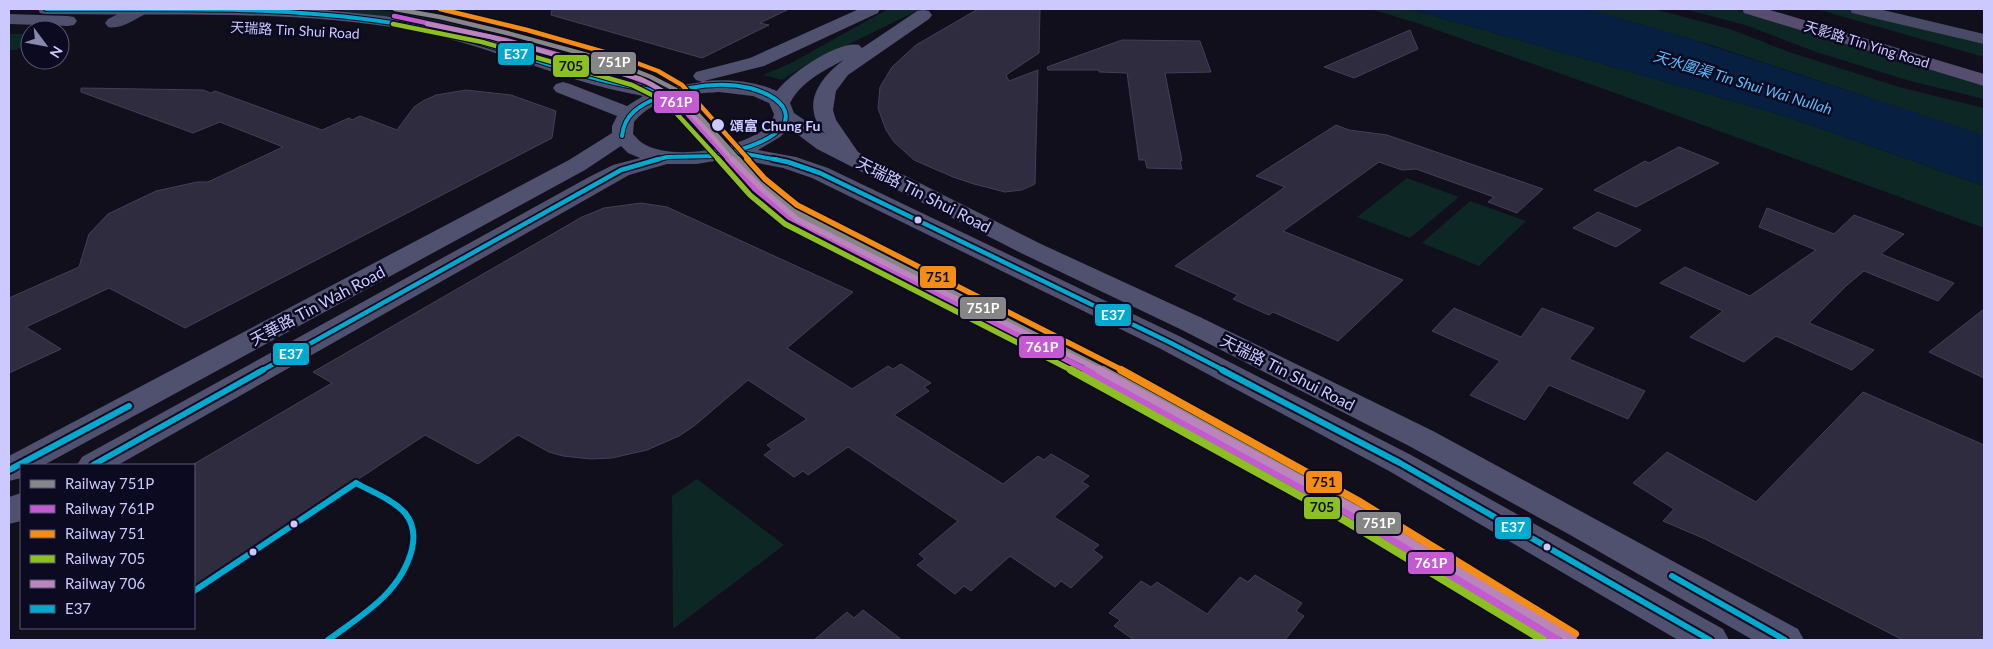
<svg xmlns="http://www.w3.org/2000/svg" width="1993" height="649" viewBox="0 0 1993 649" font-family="Lato,'Noto Sans SC',sans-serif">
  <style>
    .green { fill: #0d2725 }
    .water { fill: #071f40 }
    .building { fill: #2e2c3e; stroke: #42405a }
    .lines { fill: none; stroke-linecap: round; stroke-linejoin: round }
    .minor { fill: #494a65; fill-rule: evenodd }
    .secondary { fill: #50506f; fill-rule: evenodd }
    .primary { fill: #574d6f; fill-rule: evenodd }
    .bus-1-far2-casing { stroke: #0c0a20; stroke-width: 6 }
    .bus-1-far1-casing { stroke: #0c0a20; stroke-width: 8 }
    .bus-1-casing { stroke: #0c0a20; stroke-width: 10 }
    .bus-1-far2 { stroke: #00a9ce; stroke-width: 4 }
    .bus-1-far1 { stroke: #00a9ce; stroke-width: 4.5 }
    .bus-1 { stroke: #00a9ce; stroke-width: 6 }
    .rail-1-far2-casing { stroke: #0c0a20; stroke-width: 7 }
    .rail-1-far1-casing { stroke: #0c0a20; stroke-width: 9 }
    .rail-1-casing { stroke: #0c0a20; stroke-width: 11 }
    .rail-2-far2-casing { stroke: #0c0a20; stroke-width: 7 }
    .rail-2-far1-casing { stroke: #0c0a20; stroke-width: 9 }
    .rail-2-casing { stroke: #0c0a20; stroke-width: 11 }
    .rail-3-far2-casing { stroke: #0c0a20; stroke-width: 7 }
    .rail-3-far1-casing { stroke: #0c0a20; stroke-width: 9 }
    .rail-3-casing { stroke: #0c0a20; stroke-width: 11 }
    .rail-4-far2-casing { stroke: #0c0a20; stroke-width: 7 }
    .rail-4-far1-casing { stroke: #0c0a20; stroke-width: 9 }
    .rail-4-casing { stroke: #0c0a20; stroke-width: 11 }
    .rail-5-far2-casing { stroke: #0c0a20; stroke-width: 7 }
    .rail-5-far1-casing { stroke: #0c0a20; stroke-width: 9 }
    .rail-5-casing { stroke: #0c0a20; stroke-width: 11 }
    .rail-1-far2 { stroke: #868686; stroke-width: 4.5 }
    .rail-1-far1 { stroke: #868686; stroke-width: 5.5 }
    .rail-1 { stroke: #868686; stroke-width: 8 }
    .rail-2-far2 { stroke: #c45ad1; stroke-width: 4.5 }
    .rail-2-far1 { stroke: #c45ad1; stroke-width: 5.5 }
    .rail-2 { stroke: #c45ad1; stroke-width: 8 }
    .rail-3-far2 { stroke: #f58c14; stroke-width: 4.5 }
    .rail-3-far1 { stroke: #f58c14; stroke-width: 5.5 }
    .rail-3 { stroke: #f58c14; stroke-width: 8 }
    .rail-4-far2 { stroke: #8cc022; stroke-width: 4.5 }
    .rail-4-far1 { stroke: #8cc022; stroke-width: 5.5 }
    .rail-4 { stroke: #8cc022; stroke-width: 8 }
    .rail-5-far2 { stroke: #ba85bb; stroke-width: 4.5 }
    .rail-5-far1 { stroke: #ba85bb; stroke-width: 5.5 }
    .rail-5 { stroke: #ba85bb; stroke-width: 8 }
    .stop-dot { fill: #cbc9ff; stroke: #0c0a20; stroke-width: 2 }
    .labels { text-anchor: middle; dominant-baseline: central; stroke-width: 5; stroke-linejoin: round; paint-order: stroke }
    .far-street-label { font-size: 14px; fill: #cbc9ff; stroke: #0c0a20 }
    .far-stop-label { font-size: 14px; font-weight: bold; fill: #cbc9ff; stroke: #0c0a20; text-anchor: start }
    .far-water-label { font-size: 15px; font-style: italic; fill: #57beff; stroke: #0c0a20 }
    .street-label { font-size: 16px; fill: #cbc9ff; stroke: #0c0a20 }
    .line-badge { stroke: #0c0a20; stroke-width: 2 }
    .badge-label { font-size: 14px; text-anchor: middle; font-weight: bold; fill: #fff }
    .pale-badge-label { font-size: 14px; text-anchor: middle; font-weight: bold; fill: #111 }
  </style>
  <rect width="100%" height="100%" fill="#100f1b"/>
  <path class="green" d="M346 9C429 9 511 37 590 59L581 63 464 30 421 21 340 12Z
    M888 9H921L804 66 782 80 763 75 791 63Z
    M1370 9H1410L1785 116 1984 186V228L1618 94 1420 24Z
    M1586 9H1654L1730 29 1789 52 1899 87 1984 108V136L1711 45Z
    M1684 9H1734L1984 84V99L1910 81 1816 52 1745 25Z
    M1816 9H1850L1984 42V57Z
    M9 34H30V43L16 50H9Z
    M1407 178 1459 197 1410 238 1357 217Z
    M1470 201 1526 221 1479 266 1422 243Z
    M697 479 784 545 673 629 672 496Z"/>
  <path class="water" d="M1410 9H1586L1675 34 1984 135V186L1785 116Z"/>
  <path class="building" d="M552 9H789L760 23 769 25 702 58 551 15Z
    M978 9H1040L1039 53 1006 75 1009 81 1038 70 1035 184 1022 190 1005 192 974 184 953 177 914 160 894 142 886 130 878 108 880 87 892 67 916 45Z
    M1410 30 1418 49 1354 78 1324 67Z
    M1122 40 1200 41 1211 72 1165 73 1182 161H1180L1182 169 1147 168 1145 160H1139L1127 73 1099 72V70H1048L1047 67Z
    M81 88 203 90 211 93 215 91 322 130 349 118 352 120 360 116 397 130 414 107 423 101 436 95 466 90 511 95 556 111 552 138 185 328 109 288 26 327 61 349 9 373V298L79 267 89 234 108 214 156 191 197 182H208L283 147 220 122 193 133 81 92Z
    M1336 125 1349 130 1387 135 1543 189 1517 213 1488 202 1494 197 1416 169 1402 170 1379 162 1283 231 1403 280 1338 341 1273 312 1269 315 1233 299 1238 295 1175 266 1285 187 1256 176Z
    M1679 147 1719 163 1636 207 1594 190 1645 161 1649 163Z
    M641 203 667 207 853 292 787 348 852 389 888 366 893 369 901 364 931 383 924 387 929 391 894 415 1003 484 1038 456 1044 460 1051 454 1089 476 1082 482 1089 486 1054 517 1099 545 1093 550 1103 557 1071 588 1061 581 1055 587 1010 556 971 591 964 586 955 594 917 565 925 559 919 554 958 521 848 447 808 475 803 471 794 477 764 455 772 449 767 445 807 419 748 380 694 426 679 436 647 450 612 458 591 459 563 456 549 452 518 435 478 464 425 435 194 588V464L332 383 313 372 582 217 604 208Z
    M1767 208 1834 234 1854 215 1904 234 1881 254 1954 283 1938 301 1864 271 1847 285 1809 323 1874 350 1852 370 1776 336 1744 362 1690 337 1723 311 1660 283 1685 267 1750 296 1816 250 1759 227Z
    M1598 212 1641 230 1616 247 1573 228Z
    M1454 308 1521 337 1542 308 1594 328 1569 359 1645 391 1628 419 1549 385 1525 420 1470 395 1500 361 1432 331Z
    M1984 309V378L1929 352Z
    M1863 392 1984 445V640H1903L1705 539 1663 521 1674 509 1633 483 1667 452 1756 502Z
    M1255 575 1302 603 1296 611 1304 616 1285 640H1134L1114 626 1120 620 1109 613 1141 581 1151 587 1157 582 1207 614 1240 577 1248 582Z
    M863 610 902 640H814L847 612 854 618Z"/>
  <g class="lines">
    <path class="minor" d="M128 9H149L147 13C135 19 121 30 108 27L105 23 108 19Z
      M1850 9H1879L1984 34V44L1852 13Z"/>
    <path class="secondary" d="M38 9H315L384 16 439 26 495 41 592 72 632 82 670 87 702 82 696 80 693 76 696 72 750 58 859 9H880L878 13 764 66 704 81C728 79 755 81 777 91 789 74 839 40 859 45L862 48 917 11 923 10 929 11 932 15 929 19 848 75 836 91 833 110 836 120 858 152 1041 244 1202 318 1433 431 1798 629 1804 640H1753L1572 536 1411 447 1182 330 1023 254 817 149 789 128 780 137 758 150 796 157 828 168 1179 336 1411 455 1723 629 1729 640H1678L1389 471 1159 348 812 178 783 168 732 158 697 164H667L629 175 118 465H77L82 457 589 177 613 165 640 158 628 153 621 146 585 170 44 465H21V478L9 481V456L569 160 612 133V126L617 116 556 92 553 88 556 84 563 82 570 84 627 106 643 96C565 83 493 46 415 31 293 9 169 16 46 14L40 13ZM844 60C828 71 809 92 814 113 815 121 820 127 825 134L794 113 790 103C802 81 823 71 844 60ZM719 92 753 96 769 103 774 114 772 123C747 148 675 162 644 144 640 142 636 137 633 134L634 122C655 97 689 94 719 92Z
      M9 14 68 16 74 17 77 21 74 25 68 26 9 24Z
      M21 493V521L9 524V497Z"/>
    <path class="primary" d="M1742 9H1767L1984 74V86L1744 13Z"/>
    <defs>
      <path id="bus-1-far2" d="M46 9C169 10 294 4 416 27 470 37 521 57 573 72 605 82 636 88 669 93
        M622 136C624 114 640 105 659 97 688 86 720 81 750 88 761 91 776 97 783 107 801 137 730 153 713 156
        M655 160 667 157 714 156 735 152 779 160"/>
      <path id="bus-1-far1" d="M773 159 788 162 820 173 1169 342 1225 371
        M261 371 621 170 659 159"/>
      <path id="bus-1" d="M1222 370 1400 463 1710 640
        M93 465 263 370
        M9 470 129 406
        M1672 576 1785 640
        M194 591 356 483
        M328 640C362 615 401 593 412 549 415 536 414 524 405 513 392 499 372 492 356 483"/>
    </defs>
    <use href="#bus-1-far2" class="bus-1-far2-casing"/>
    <use href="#bus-1-far1" class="bus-1-far1-casing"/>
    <use href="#bus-1" class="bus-1-casing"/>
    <use href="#bus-1-far2" class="bus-1-far2"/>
    <use href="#bus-1-far1" class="bus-1-far1"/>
    <use href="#bus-1" class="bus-1"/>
    <defs>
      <path id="rail-1-far2" d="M395 9 440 17 507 33 613 62 651 77 676 90 739 160"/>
      <path id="rail-1-far1" d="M738 159 760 184 793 211 1106 371"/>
      <path id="rail-1" d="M1103 370 1354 508 1571 640"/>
      <path id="rail-2-far2" d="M394 16 506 40 610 69 648 83 671 96 729 160"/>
      <path id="rail-2-far1" d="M728 159 755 189 789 217 1088 371"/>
      <path id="rail-2" d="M1086 370 1350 514 1557 640"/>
      <path id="rail-3-far2" d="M440 9 527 30 618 56 658 71 682 85 749 160"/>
      <path id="rail-3-far1" d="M747 159 765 179 797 205 1124 371"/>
      <path id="rail-3" d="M1121 370 1358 501 1575 634"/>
      <path id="rail-4-far2" d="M393 24 482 42 632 85 666 102 719 160"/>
      <path id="rail-4-far1" d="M718 159 750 195 785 224 1073 371"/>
      <path id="rail-4" d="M1071 370 1346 521 1543 640"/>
      <path id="rail-5-far2" d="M427 24 491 37 641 79C681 97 705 128 733 160"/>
      <path id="rail-5-far1" d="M732 159 763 190 797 219 1101 371"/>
      <path id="rail-5" d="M1099 370 1358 511 1573 640"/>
    </defs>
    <use href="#rail-1-far2" class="rail-1-far2-casing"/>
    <use href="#rail-1-far1" class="rail-1-far1-casing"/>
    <use href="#rail-1" class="rail-1-casing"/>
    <use href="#rail-2-far2" class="rail-2-far2-casing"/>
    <use href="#rail-2-far1" class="rail-2-far1-casing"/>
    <use href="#rail-2" class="rail-2-casing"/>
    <use href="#rail-3-far2" class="rail-3-far2-casing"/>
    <use href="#rail-3-far1" class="rail-3-far1-casing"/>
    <use href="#rail-3" class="rail-3-casing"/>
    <use href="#rail-4-far2" class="rail-4-far2-casing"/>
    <use href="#rail-4-far1" class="rail-4-far1-casing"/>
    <use href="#rail-4" class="rail-4-casing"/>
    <use href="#rail-5-far2" class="rail-5-far2-casing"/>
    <use href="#rail-5-far1" class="rail-5-far1-casing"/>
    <use href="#rail-5" class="rail-5-casing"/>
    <use href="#rail-1-far2" class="rail-1-far2"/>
    <use href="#rail-1-far1" class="rail-1-far1"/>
    <use href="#rail-1" class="rail-1"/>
    <use href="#rail-2-far2" class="rail-2-far2"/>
    <use href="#rail-2-far1" class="rail-2-far1"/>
    <use href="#rail-2" class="rail-2"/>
    <use href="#rail-3-far2" class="rail-3-far2"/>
    <use href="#rail-3-far1" class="rail-3-far1"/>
    <use href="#rail-3" class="rail-3"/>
    <use href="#rail-4-far2" class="rail-4-far2"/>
    <use href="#rail-4-far1" class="rail-4-far1"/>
    <use href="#rail-4" class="rail-4"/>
    <use href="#rail-5-far2" class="rail-5-far2"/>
    <use href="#rail-5-far1" class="rail-5-far1"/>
    <use href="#rail-5" class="rail-5"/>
  </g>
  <g class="stop-dot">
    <circle cx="718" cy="125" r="7"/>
    <circle cx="918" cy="220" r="4.5"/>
    <circle cx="294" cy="524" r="4.5"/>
    <circle cx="1547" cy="547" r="4.5"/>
    <circle cx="253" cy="552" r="4.5"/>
  </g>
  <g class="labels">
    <g class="far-street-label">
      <text transform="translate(295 30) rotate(3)">天瑞路 Tin Shui Road</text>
      <text transform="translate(1867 44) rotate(17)">天影路 Tin Ying Road</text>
    </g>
    <g class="far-stop-label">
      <text x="730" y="125">頌富 Chung Fu</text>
    </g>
    <g class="far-water-label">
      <text transform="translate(1743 82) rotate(17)">天水圍渠 Tin Shui Wai Nullah</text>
    </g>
    <g class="street-label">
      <text transform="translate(924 194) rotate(27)">天瑞路 Tin Shui Road</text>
      <text transform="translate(317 305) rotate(-28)">天華路 Tin Wah Road</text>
      <text transform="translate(1288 372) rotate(27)">天瑞路 Tin Shui Road</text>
    </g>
  </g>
  <g class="line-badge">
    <rect x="497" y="42" width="38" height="24" rx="5" fill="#00a9ce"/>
    <rect x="590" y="51" width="47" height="24" rx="5" fill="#868686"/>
    <rect x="552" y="54" width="38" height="24" rx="5" fill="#8cc022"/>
    <rect x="653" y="90" width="47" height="24" rx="5" fill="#c45ad1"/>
    <rect x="919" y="265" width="38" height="24" rx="5" fill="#f58c14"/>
    <rect x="959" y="296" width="48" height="24" rx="5" fill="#868686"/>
    <rect x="1094" y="303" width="38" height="24" rx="5" fill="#00a9ce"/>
    <rect x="1018" y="335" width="47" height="24" rx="5" fill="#c45ad1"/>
    <rect x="272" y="342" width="38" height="24" rx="5" fill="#00a9ce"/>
    <rect x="1305" y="470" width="38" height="24" rx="5" fill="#f58c14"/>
    <rect x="1303" y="496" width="38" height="24" rx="5" fill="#8cc022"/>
    <rect x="1355" y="511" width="47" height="24" rx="5" fill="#868686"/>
    <rect x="1494" y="516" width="38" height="24" rx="5" fill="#00a9ce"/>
    <rect x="1407" y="551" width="48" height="24" rx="5" fill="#c45ad1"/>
  </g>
  <g class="badge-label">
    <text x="516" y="59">E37</text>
    <text x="614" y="67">751P</text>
    <text x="676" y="107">761P</text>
    <text x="983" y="313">751P</text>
    <text x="1113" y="320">E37</text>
    <text x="1042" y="352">761P</text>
    <text x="291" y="359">E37</text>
    <text x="1379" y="528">751P</text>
    <text x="1513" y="532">E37</text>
    <text x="1431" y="568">761P</text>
  </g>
  <g class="pale-badge-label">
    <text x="571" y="71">705</text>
    <text x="938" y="282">751</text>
    <text x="1324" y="487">751</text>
    <text x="1322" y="512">705</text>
  </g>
  <rect width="1993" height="649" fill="none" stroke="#cbc9ff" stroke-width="20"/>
  <rect x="20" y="464" width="175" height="165" fill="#0c0a20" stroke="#585679"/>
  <rect x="30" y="480" width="25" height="8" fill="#868686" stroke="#585679"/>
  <text x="65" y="489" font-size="15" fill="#cbc9ff">Railway 751P</text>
  <rect x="30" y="505" width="25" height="8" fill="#c45ad1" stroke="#585679"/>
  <text x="65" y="514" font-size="15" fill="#cbc9ff">Railway 761P</text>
  <rect x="30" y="530" width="25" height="8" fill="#f58c14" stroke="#585679"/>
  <text x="65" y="539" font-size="15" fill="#cbc9ff">Railway 751</text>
  <rect x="30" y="555" width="25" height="8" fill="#8cc022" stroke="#585679"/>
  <text x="65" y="564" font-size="15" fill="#cbc9ff">Railway 705</text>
  <rect x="30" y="580" width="25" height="8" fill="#ba85bb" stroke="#585679"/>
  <text x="65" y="589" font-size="15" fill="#cbc9ff">Railway 706</text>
  <rect x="30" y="605" width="25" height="8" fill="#00a9ce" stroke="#585679"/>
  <text x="65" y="614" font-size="15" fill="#cbc9ff">E37</text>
  <g transform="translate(45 45) rotate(122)"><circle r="24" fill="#0c0a20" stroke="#585679"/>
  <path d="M0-4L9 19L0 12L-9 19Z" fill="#8a88af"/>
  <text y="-8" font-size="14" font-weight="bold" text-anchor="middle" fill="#cbc9ff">N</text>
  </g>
</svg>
